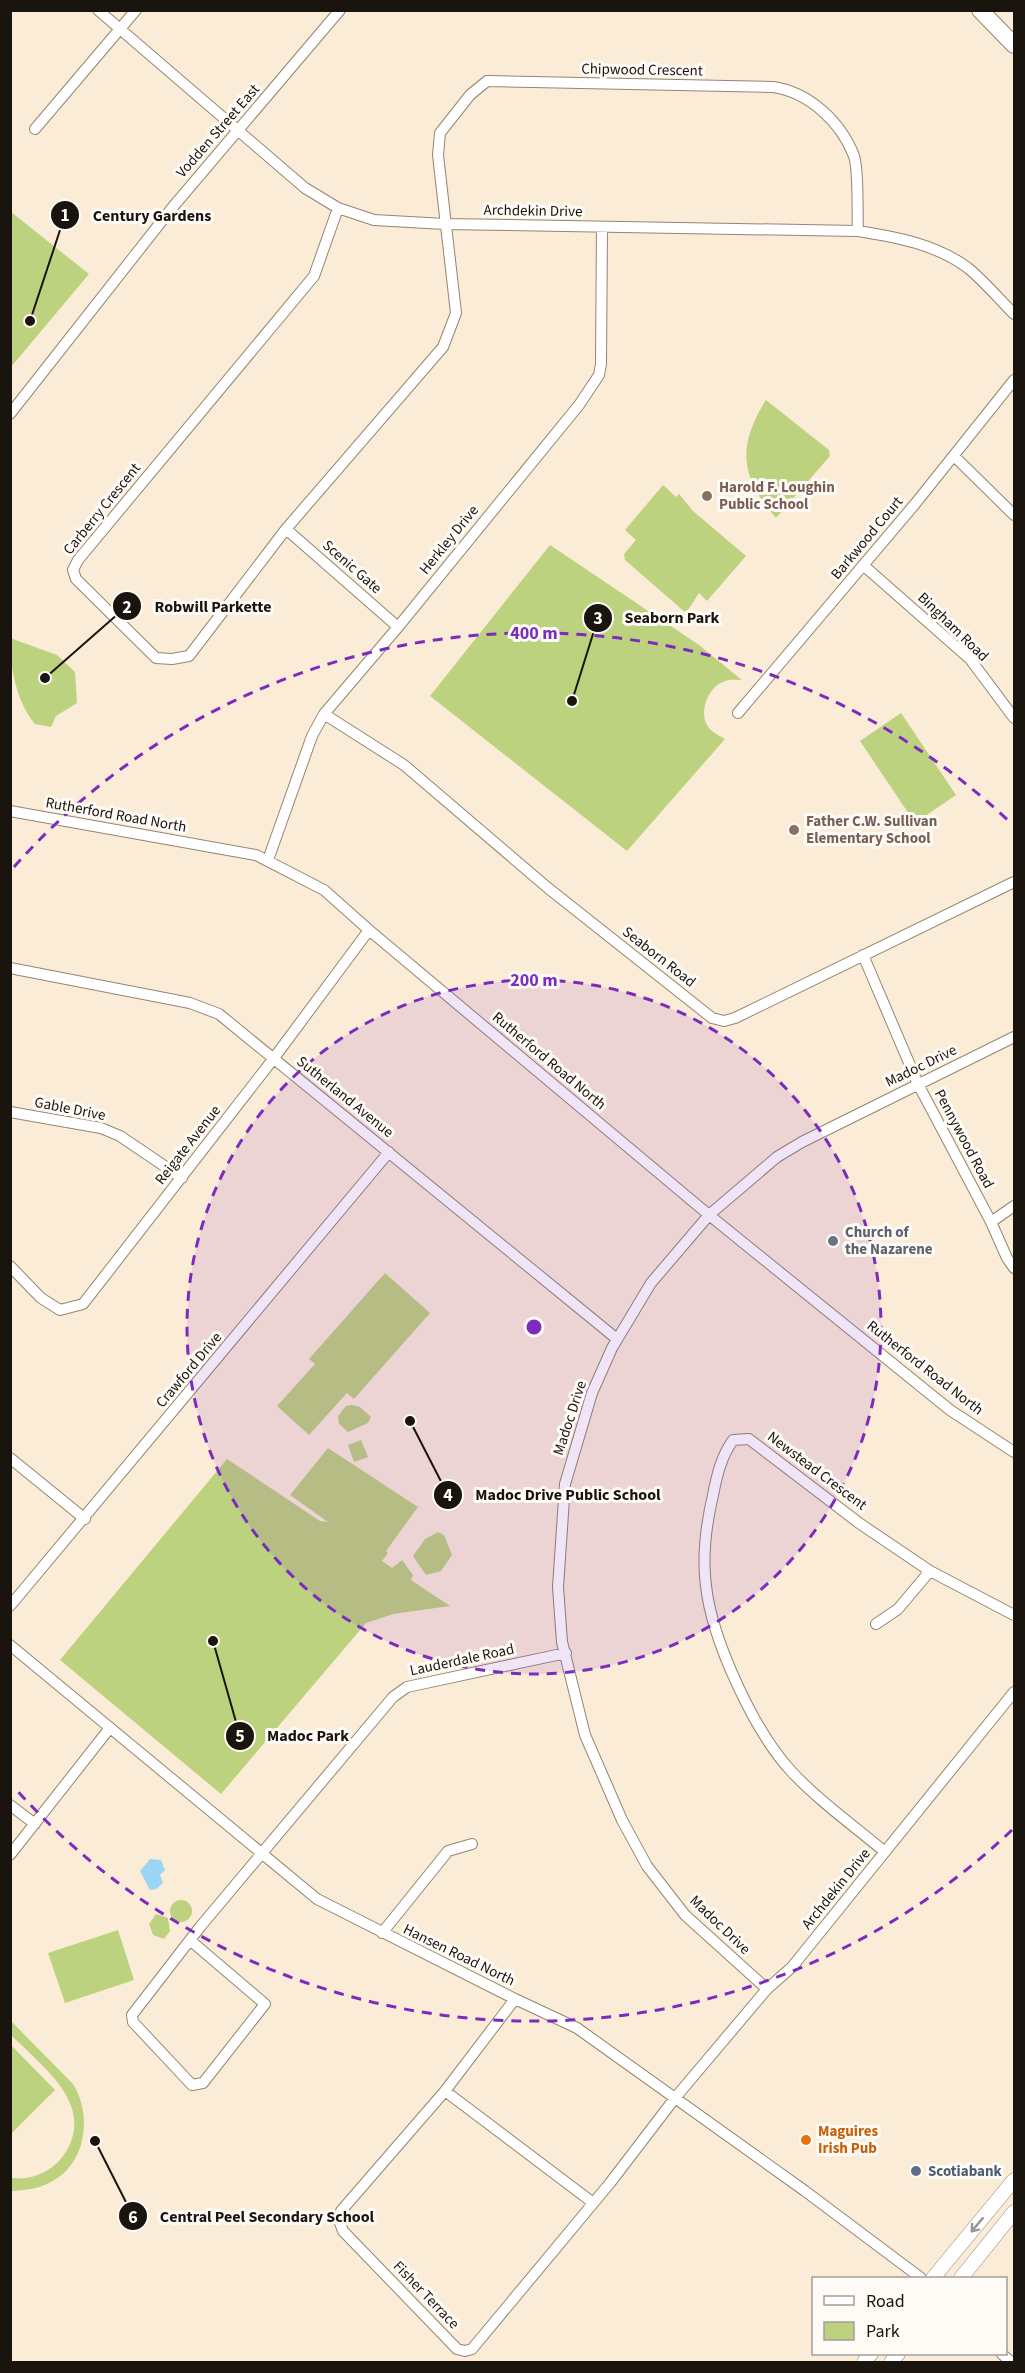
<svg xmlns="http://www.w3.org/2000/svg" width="1025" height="2373" viewBox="0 0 1025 2373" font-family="'Source Sans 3',sans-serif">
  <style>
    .green { fill: #bdd27e }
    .water { fill: #9ad5f3 }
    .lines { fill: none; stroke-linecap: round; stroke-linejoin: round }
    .minor-casing { stroke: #938672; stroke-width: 12 }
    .major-casing { stroke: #938672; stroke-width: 15 }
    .highway-casing { stroke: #938672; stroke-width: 18 }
    .minor { stroke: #fff; stroke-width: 10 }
    .major { stroke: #fff; stroke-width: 14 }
    .highway { stroke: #fff; stroke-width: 16 }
    .oneway { stroke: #989592 }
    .ring { fill: none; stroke: #7b2cbf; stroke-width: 3; stroke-dasharray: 10 8 }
    .education-dot { fill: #8d6e63; stroke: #fefbf7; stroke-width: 2 }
    .worship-dot { fill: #6b7280; stroke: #fefbf7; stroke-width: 2 }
    .food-dot { fill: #e8710a; stroke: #fefbf7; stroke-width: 2 }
    .service-dot { fill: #5c6f8a; stroke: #fefbf7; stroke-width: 2 }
    .labels { text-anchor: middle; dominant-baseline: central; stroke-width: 6; stroke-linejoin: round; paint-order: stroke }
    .street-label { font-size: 15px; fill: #19140d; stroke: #fefbf7 }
    .education-label { font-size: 15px; font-weight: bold; fill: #785e54; stroke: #fefbf7; text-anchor: start }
    .worship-label { font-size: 15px; font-weight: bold; fill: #5b616d; stroke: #fefbf7; text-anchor: start }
    .food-label { font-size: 15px; font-weight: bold; fill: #c56008; stroke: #fefbf7; text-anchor: start }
    .service-label { font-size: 15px; font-weight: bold; fill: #4e5e75; stroke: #fefbf7; text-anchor: start }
    .centre { fill: #7b2cbf; stroke: #fefbf7; stroke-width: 3 }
    .ring-label { font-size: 18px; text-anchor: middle; font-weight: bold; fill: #7b2cbf; stroke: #fefbf7; stroke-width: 6; stroke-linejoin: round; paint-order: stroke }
    .leader { fill: none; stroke: #19140d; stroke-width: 2 }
    .callout-dot { fill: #19140d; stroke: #fefbf7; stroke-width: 2 }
    .mark-label { font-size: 18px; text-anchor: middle; font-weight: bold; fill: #fff }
    .callout-label { font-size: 16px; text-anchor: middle; font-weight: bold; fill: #19140d; stroke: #fefbf7; stroke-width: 6; stroke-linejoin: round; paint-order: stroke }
  </style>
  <rect width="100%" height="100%" fill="#fbecd7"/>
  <path class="green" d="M11 212 89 274 11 367Z
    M766 400 829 450 830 456 776 518C740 477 737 446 766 400Z
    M663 485 676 497 679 494 693 511 746 556 707 601 699 593 686 613 625 560 624 554 636 540 625 530Z
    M550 545 699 645 742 680C736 680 729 679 723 682 709 687 700 709 706 723 709 731 718 735 725 739L627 851 430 696Z
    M10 638 57 655 75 672 77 703 56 716 51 727 35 724C16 701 10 667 10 638Z
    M901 713 956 795 915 823 860 741Z
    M385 1273 430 1313 354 1399 347 1393 309 1435 277 1406 315 1364 309 1359Z
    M352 1405 360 1407 371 1417 368 1423 348 1432 339 1424 338 1416 346 1406Z
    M361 1440 368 1457 354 1462 348 1445Z
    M328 1448 418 1507 386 1551 388 1553 382 1561 392 1568 402 1560 413 1575 411 1580 450 1606 393 1614 366 1623 221 1794 60 1660 227 1459 320 1521 328 1522 290 1495Z
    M438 1532 444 1535 452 1555 441 1571 426 1575 413 1556 425 1539Z
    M170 1911a11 11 0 1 1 22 0a11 11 0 1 1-22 0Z
    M156 1914 168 1918 170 1931 164 1939 153 1935 149 1924Z
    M118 1930 134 1980 65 2003 48 1953Z
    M11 2021 73 2084C93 2116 86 2166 49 2183 37 2189 25 2190 12 2191L11 2178C28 2180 44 2175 57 2163 65 2155 70 2146 73 2135 83 2094 36 2061 11 2035Z
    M11 2045 55 2090 11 2134Z"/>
  <path class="water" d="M150 1859 161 1860 165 1870 160 1875 163 1883 156 1889 150 1890 140 1871Z"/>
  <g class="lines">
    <defs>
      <path id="minor" d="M98 10 305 188 338 208 374 220 445 224 858 231C896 237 936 244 968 268 985 282 999 299 1014 314
        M35 129 136 10
        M338 208 314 276 78 560 73 570 76 579 156 658 172 659 189 656 286 529 443 347 456 313 438 155 440 133 470 95 487 81 773 87C809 92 841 122 854 156 859 170 857 214 858 231
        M10 414 172 208 340 10
        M954 456 1014 515
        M286 529 398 627
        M863 565 970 659 1014 718
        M738 713 915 504 1014 380
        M324 714 404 765 548 888 712 1018 724 1021 735 1018 1014 882
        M10 811 256 855 324 890 369 930 709 1215 950 1410 1014 1452
        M268 860 312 736 324 714 398 627 579 405 599 375 601 364 602 227
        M863 955 918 1084 991 1222 1007 1258 1014 1268
        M10 968 190 1003 219 1014 617 1339
        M10 1112 101 1128 120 1136 182 1178
        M991 1222 1014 1206
        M10 1266 41 1298 60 1310 83 1304 274 1058 369 930
        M10 1458 85 1519
        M10 1606 389 1152
        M876 1624 898 1609 930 1571
        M10 1645 317 1899 515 1999 577 2028 805 2191 921 2278
        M10 1805 35 1824
        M885 1852C854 1826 819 1801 791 1771 754 1731 712 1640 706 1586 702 1556 706 1525 713 1495 717 1475 721 1457 733 1440L749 1439 859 1523 930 1571 1014 1615
        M10 1855 109 1729
        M382 1933 448 1851 472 1844
        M191 1941 265 2004 203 2083 192 2085 133 2022 132 2015 200 1927 393 1697 407 1687 566 1653
        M767 1989 685 1915 647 1866 622 1820 585 1735 562 1642 558 1587 565 1484 592 1393 612 1348 651 1283 709 1215 777 1157 802 1142 1014 1037
        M515 1999 445 2091 341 2211 339 2220 343 2231 457 2349 465 2351 472 2349 610 2183 675 2098 767 1989 792 1967 1014 1692
        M445 2091 592 2202
        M1002 2354 1011 2362"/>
      <path id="major" d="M933 2278 1014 2180
        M961 2278 1014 2212
        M864 2362 871 2354
        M891 2362 898 2354"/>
      <path id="highway" d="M980 10 1014 45"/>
    </defs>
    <use href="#minor" class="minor-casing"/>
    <use href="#major" class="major-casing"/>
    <use href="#highway" class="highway-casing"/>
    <use href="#minor" class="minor"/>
    <use href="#major" class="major"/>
    <use href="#highway" class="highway"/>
  </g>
  <defs><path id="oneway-shaft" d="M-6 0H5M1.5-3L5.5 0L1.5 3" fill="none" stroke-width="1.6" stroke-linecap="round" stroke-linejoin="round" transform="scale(1.5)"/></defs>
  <use class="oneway" href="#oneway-shaft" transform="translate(977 2225) rotate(130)"/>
  <circle cx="534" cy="1327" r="347" fill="#7b2cbf" fill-opacity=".12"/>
  <g class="ring">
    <circle cx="534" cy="1327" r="347"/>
    <path d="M1012 1830A694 694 0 0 1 14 1787M14 867A694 694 0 0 1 1012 824"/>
  </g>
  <g class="education-dot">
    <circle cx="707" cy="496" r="6"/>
    <circle cx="794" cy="830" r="6"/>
  </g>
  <circle class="worship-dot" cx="833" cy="1241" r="6"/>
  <circle class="food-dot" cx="806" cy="2140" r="6"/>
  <circle class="service-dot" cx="916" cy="2171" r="6"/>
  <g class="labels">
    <g class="street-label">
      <text transform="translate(642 70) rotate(1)">Chipwood Crescent</text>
      <text transform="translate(218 131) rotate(-49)">Vodden Street East</text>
      <text transform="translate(533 211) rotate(1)">Archdekin Drive</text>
      <text transform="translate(102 509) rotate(-51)">Carberry Crescent</text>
      <text transform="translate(867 538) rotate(-50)">Barkwood Court</text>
      <text transform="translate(449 540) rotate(-51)">Herkley Drive</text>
      <text transform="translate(352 567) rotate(41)">Scenic Gate</text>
      <text transform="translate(953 627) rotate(44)">Bingham Road</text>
      <text transform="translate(116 815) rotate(10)">Rutherford Road North</text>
      <text transform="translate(659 957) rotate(38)">Seaborn Road</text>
      <text transform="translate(549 1061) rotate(40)">Rutherford Road North</text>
      <text transform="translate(921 1066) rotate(-26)">Madoc Drive</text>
      <text transform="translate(345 1097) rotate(39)">Sutherland Avenue</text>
      <text transform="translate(70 1109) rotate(11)">Gable Drive</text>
      <text transform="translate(964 1139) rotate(62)">Pennywood Road</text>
      <text transform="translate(188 1145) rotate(-52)">Reigate Avenue</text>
      <text transform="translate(925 1368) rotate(38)">Rutherford Road North</text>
      <text transform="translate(189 1370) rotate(-50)">Crawford Drive</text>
      <text transform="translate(570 1418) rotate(-72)">Madoc Drive</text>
      <text transform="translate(817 1471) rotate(37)">Newstead Crescent</text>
      <text transform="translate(462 1660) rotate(-12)">Lauderdale Road</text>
      <text transform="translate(836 1889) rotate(-51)">Archdekin Drive</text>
      <text transform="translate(720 1925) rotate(44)">Madoc Drive</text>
      <text transform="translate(459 1955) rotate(26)">Hansen Road North</text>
      <text transform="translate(426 2295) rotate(46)">Fisher Terrace</text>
    </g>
    <g class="education-label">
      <text x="719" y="487">Harold F. Loughin<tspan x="719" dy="17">Public School</tspan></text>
      <text x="806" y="821">Father C.W. Sullivan<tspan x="806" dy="17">Elementary School</tspan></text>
    </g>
    <g class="worship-label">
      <text x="845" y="1232">Church of<tspan x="845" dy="17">the Nazarene</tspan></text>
    </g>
    <g class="food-label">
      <text x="818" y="2131">Maguires<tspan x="818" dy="17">Irish Pub</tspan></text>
    </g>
    <g class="service-label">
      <text x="928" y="2171">Scotiabank</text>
    </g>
  </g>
  <circle cx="534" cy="1327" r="9" class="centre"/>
  <g class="ring-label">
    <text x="534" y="639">400 m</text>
    <text x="534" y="986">200 m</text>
  </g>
  <path class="leader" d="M30 321L65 215M45 678L127 606M572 701L598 618M410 1421L448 1495M213 1641L240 1736M95 2141L133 2216"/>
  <g class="callout-dot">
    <circle cx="30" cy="321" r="6"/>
    <circle cx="45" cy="678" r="6"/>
    <circle cx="572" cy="701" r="6"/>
    <circle cx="410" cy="1421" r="6"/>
    <circle cx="213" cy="1641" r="6"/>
    <circle cx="95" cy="2141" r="6"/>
    <circle cx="65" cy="215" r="15"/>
    <circle cx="127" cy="606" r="15"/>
    <circle cx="598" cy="618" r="15"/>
    <circle cx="448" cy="1495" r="15"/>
    <circle cx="240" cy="1736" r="15"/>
    <circle cx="133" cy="2216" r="15"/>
  </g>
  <g class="mark-label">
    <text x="65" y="221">1</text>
    <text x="127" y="613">2</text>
    <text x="598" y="624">3</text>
    <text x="448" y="1501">4</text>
    <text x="240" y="1742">5</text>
    <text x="133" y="2223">6</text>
  </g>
  <g class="callout-label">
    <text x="152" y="221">Century Gardens</text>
    <text x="213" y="612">Robwill Parkette</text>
    <text x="672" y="623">Seaborn Park</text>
    <text x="568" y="1500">Madoc Drive Public School</text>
    <text x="308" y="1741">Madoc Park</text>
    <text x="267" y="2222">Central Peel Secondary School</text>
  </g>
  <rect width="1025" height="2373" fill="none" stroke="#19140d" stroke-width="24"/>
  <rect x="812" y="2277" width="195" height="78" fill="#fefbf7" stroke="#a29f99" stroke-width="1.5"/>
  <rect x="824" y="2296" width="30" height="9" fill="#ffffff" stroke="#a29f99" stroke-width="1.5"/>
  <text x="866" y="2307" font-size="18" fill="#19140d">Road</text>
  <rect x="824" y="2322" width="30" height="18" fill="#bdd27e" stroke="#a29f99" stroke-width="1.5"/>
  <text x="866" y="2337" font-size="18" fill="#19140d">Park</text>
</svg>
